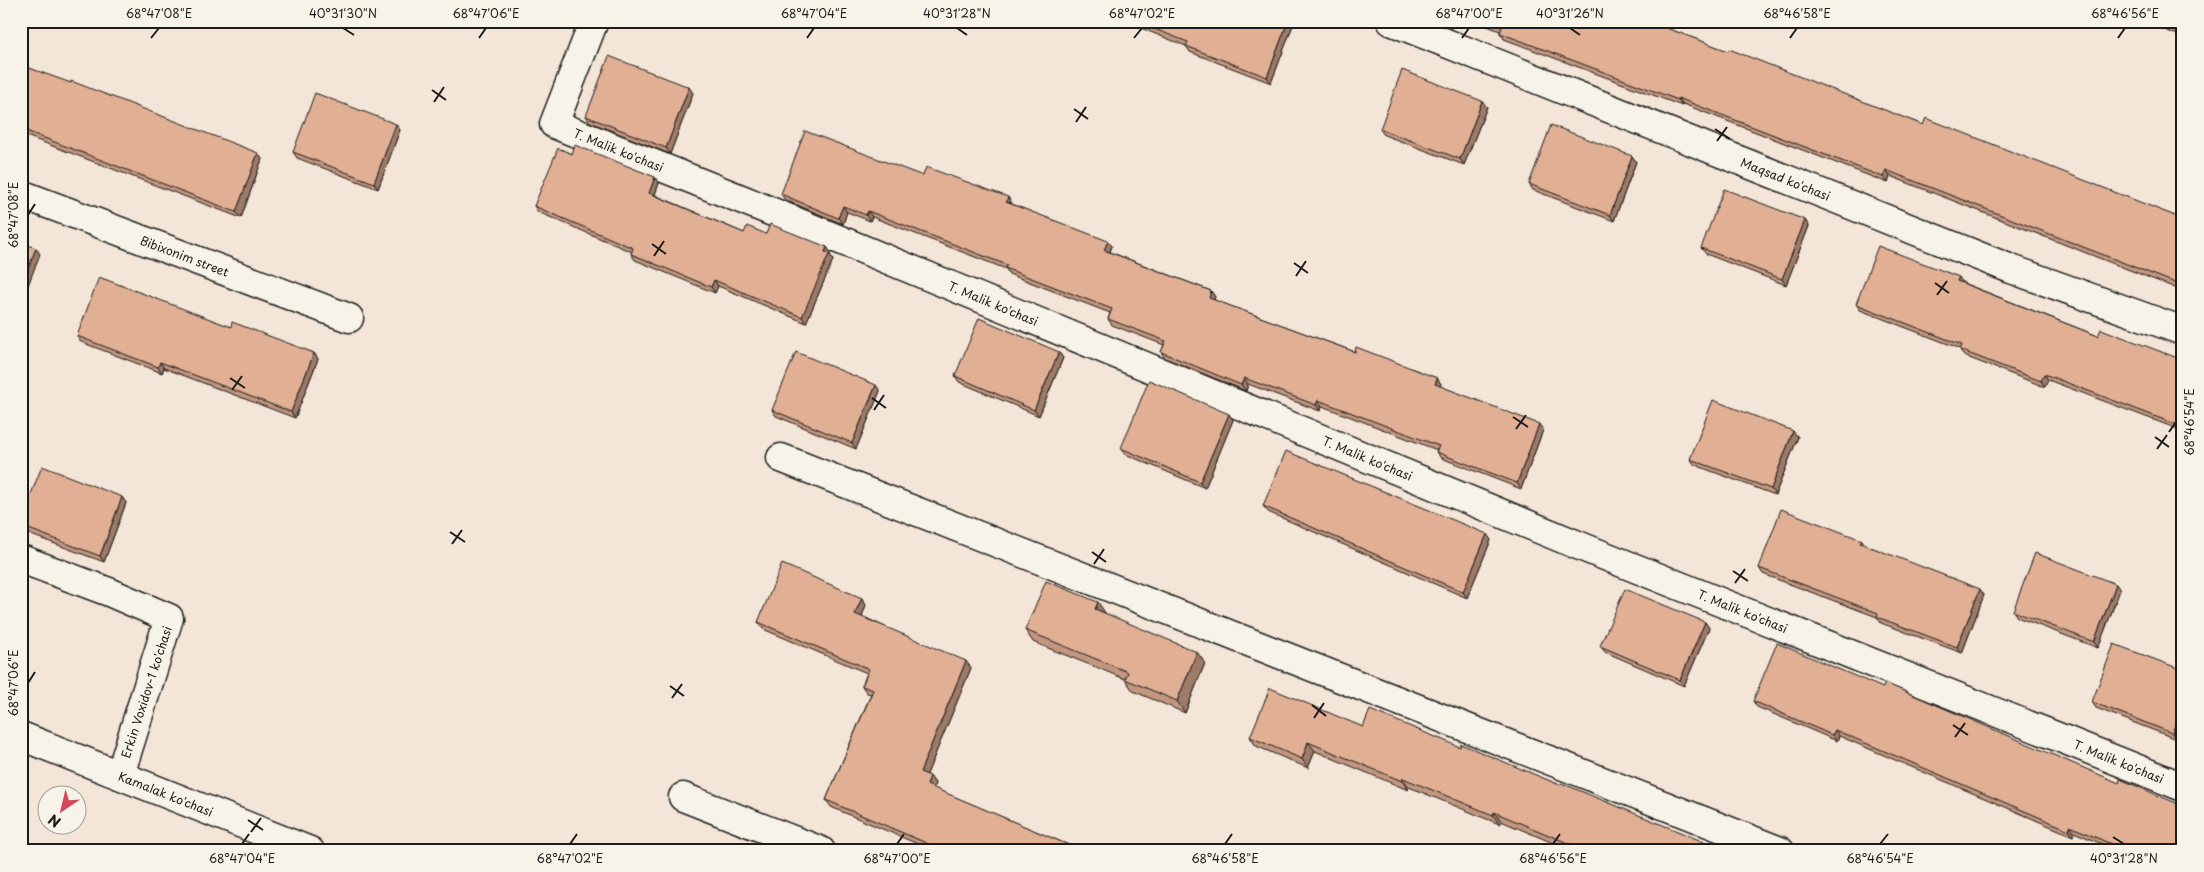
<svg xmlns="http://www.w3.org/2000/svg" width="2204" height="872" viewBox="0 0 2204 872" font-family="'Playpen Sans',sans-serif">
  <style>
    .lines { fill: none; stroke-linecap: round; stroke-linejoin: round }
    .minor-casing { stroke: #1c1c1c; stroke-width: 31 }
    .secondary-casing { stroke: #1c1c1c; stroke-width: 31 }
    .minor { stroke: #f7f3e8; stroke-width: 28 }
    .secondary { stroke: #f7f3e8; stroke-width: 28 }
    .wall { fill: #c2967f; stroke: #1c1c1c }
    .shaded-wall { fill: #9e7a68; stroke: #1c1c1c }
    .building { fill: #e1af94; stroke: #1c1c1c }
    .ticks { fill: none; stroke: #1c1c1c; stroke-width: 2 }
    .labels { text-anchor: middle; dominant-baseline: central; stroke-width: 5; stroke-linejoin: round; paint-order: stroke }
    .street-label { font-size: 12px; fill: #1c1c1c; stroke: #f7f3e8 }
    .neatline { fill: none; stroke: #1c1c1c; stroke-width: 2 }
    .ticks-label { font-size: 12px; text-anchor: middle; fill: #1c1c1c }
  </style>
  <rect width="100%" height="100%" fill="#f3e5d7"/>
  <filter id="ink" filterUnits="userSpaceOnUse"><feTurbulence type="fractalNoise" baseFrequency=".02" numOctaves="2"/><feDisplacementMap in="SourceGraphic" scale="10" xChannelSelector="R" yChannelSelector="G"/><feConvolveMatrix kernelMatrix="1 2 1 2 8 2 1 2 1" color-interpolation-filters="sRGB"/></filter>
  <g filter="url(#ink)">
    <g class="lines">
      <defs>
        <g id="minor">
          <path id="s1" d="M594 21 554 124 746 201 1585 548 2183 787"/>
          <path id="s2" d="M1391 21 2011 269 2183 331"/>
          <path id="s3" d="M21 194 349 318"/>
          <path d="M781 458 1780 851"/>
          <path d="M21 559 109 592 169 618 120 775"/>
          <path d="M683 797 821 851"/>
        </g>
        <g id="secondary">
          <path id="s4" d="M21 736 310 851"/>
        </g>
      </defs>
      <use href="#minor" class="minor-casing"/>
      <use href="#secondary" class="secondary-casing"/>
      <use href="#minor" class="minor"/>
      <use href="#secondary" class="secondary"/>
    </g>
    <path class="wall" d="M1123 21H1291L1293 25 1271 83 1190 52 1186 46Z
      M1474 21H1648L1923 125 2183 219V291L1890 176 1888 183 1683 104 1682 106 1504 39 1500 33V31Z
      M2183 21V37L2159 28 2155 22Z
      M21 65 262 159 241 218 21 134Z
      M693 93 670 154 590 122 586 116Z
      M1487 107 1464 165 1384 135 1380 129Z
      M400 130 378 189 297 158 293 152Z
      M572 154 659 183 655 195 744 233 766 234 827 247 831 253 830 255 833 260 806 323 718 286 715 293 635 260 631 254 632 252 538 212 534 206Z
      M1632 156 1636 162 1614 221 1533 190 1529 184Z
      M923 176 1012 204 1112 246 1110 252 1211 291 1215 297 1214 300 1355 352 1437 378 1441 384 1440 386 1543 430 1521 489 1441 458 1436 452 1437 450 1322 406 1320 411 1248 384 1246 391 1165 358 1161 352 1164 345 1112 325 1108 319 1110 313 1009 274 1006 269 872 217 870 221 847 212 843 224 785 200 781 194Z
      M1805 220 1809 226 1786 285 1706 254 1701 248Z
      M1963 283 2098 336 2183 360V431L2048 380 2045 387 1964 356 1960 350 1961 349 1860 310 1856 304Z
      M231 327 314 353 318 359 295 418 164 368 162 373 81 342 77 336Z
      M1063 358 1039 416 959 382 955 376Z
      M880 391 856 449 776 416 772 410Z
      M1233 420 1205 488 1125 454 1121 448Z
      M1798 437 1775 495 1695 465 1690 459Z
      M122 497 126 503 104 562 23 532 21 528V520Z
      M1263 506 1491 540 1467 598 1268 512Z
      M1862 540 1866 545 1984 595 1962 653 1881 623 1877 617 1763 574 1759 568Z
      M2120 590 2098 648 2017 617 2013 611Z
      M866 605 862 616 971 668 927 774 935 783 933 788 1083 851H934L831 807 826 800 871 694 867 693 862 686 867 673 763 629 758 622Z
      M1106 614 1205 663 1185 713 1133 691 1125 679 1033 642 1025 630Z
      M1705 622 1709 628 1684 686 1605 652 1600 646Z
      M2183 670V722L2176 739 2096 708 2092 702Z
      M1753 701 2183 851H2118L2074 832 2073 836 1839 736 1837 741 1757 707Z
      M1363 727 1460 747 1560 785 1726 851H1572L1501 821 1499 824 1409 787 1408 790 1315 751 1308 768 1256 746 1250 737Z"/>
    <path class="shaded-wall" d="M1288 21H1291L1293 25 1271 83 1267 77Z
      M689 87 693 93 670 154 666 148Z
      M1678 98 1683 104 1682 106 1678 100Z
      M1482 101 1487 107 1464 165 1460 159Z
      M396 124 400 130 378 189 374 183Z
      M258 153 262 159 241 218 236 212Z
      M1632 156 1636 162 1614 221 1610 215Z
      M1886 170 1890 176 1888 183 1883 177Z
      M655 177 659 183 653 199 649 193Z
      M1008 197 1012 203 1006 202Z
      M843 206 847 212 843 224 838 218Z
      M868 211 872 217 870 221 866 215Z
      M1805 220 1809 226 1786 285 1782 279Z
      M1108 241 1112 246 1108 256 1104 250Z
      M827 247 831 253 830 255 833 260 806 323 802 317Z
      M36 248 40 254 21 304V287Z
      M1959 277 1963 283 1961 287 1957 281Z
      M714 280 718 286 715 293 711 287Z
      M1211 291 1215 297 1213 304 1209 298Z
      M1059 352 1063 358 1039 416 1034 410Z
      M314 353 318 359 295 418 291 412Z
      M160 362 164 368 162 373 158 367Z
      M2044 374 2048 380 2045 387 2041 381Z
      M1244 378 1248 384 1246 391 1241 385Z
      M1437 378 1441 384 1439 390 1435 384Z
      M876 385 880 391 856 449 852 443Z
      M1318 400 1322 406 1320 411 1316 405Z
      M1229 414 1233 420 1205 488 1200 482Z
      M1539 424 1543 430 1521 489 1517 483Z
      M1793 431 1798 437 1775 495 1771 489Z
      M122 497 126 503 104 562 100 556Z
      M1487 534 1491 540 1467 598 1463 592Z
      M2116 584 2120 590 2098 648 2094 642Z
      M1980 589 1984 595 1962 653 1957 647Z
      M862 598 866 605 860 621 855 614Z
      M1098 602 1106 614 1095 609Z
      M1705 622 1709 628 1684 686 1680 680Z
      M1197 652 1205 663 1185 713 1177 701Z
      M966 661 971 668 925 779 920 772Z
      M2183 705V722L2176 739 2172 733Z
      M1835 730 1839 736 1837 741 1832 735Z
      M1308 742 1315 751 1308 768 1302 759Z
      M930 776 935 783 932 792 927 785Z
      M1403 778 1409 787 1408 790 1402 781Z
      M1494 812 1501 821 1499 824 1493 815Z
      M2070 826 2074 832 2073 836 2069 830Z"/>
    <path class="building" d="M1134 21H1288L1267 77 1186 46 1188 42Z
      M1486 21H1648L1728 51 1729 49 1923 125 1926 118 2183 219V286L1886 170 1883 177 1678 98V100L1500 33 1502 27Z
      M2155 21H2183V33L2155 22Z
      M609 56 689 87 666 148 586 116Z
      M21 65 71 83V81L258 153 236 212 21 129Z
      M1402 70 1482 101 1460 159 1380 129Z
      M315 93 396 124 374 183 293 152Z
      M1551 125 1632 156 1610 215 1529 184Z
      M805 131 923 176 926 167 1008 197 1006 202 1108 241 1104 250 1211 291 1209 298 1355 352 1356 347 1437 378 1435 384 1539 424 1517 483 1436 452 1439 446 1318 400 1316 405 1244 378 1241 385 1161 352 1166 341 1108 319 1112 309 1005 268 1007 265 868 211 866 215 843 206 838 218 781 194Z
      M575 145 655 177 649 193 744 233 747 226 766 234 770 224 827 247 825 252 829 254 802 317 714 280 711 287 631 254 633 248 534 206 558 148 572 154Z
      M1724 189 1805 220 1782 279 1701 248Z
      M21 243 36 248 21 287Z
      M1878 246 1959 277 1957 281 2098 336 2101 329 2183 360V427L2044 374 2041 381 1960 350 1962 345 1856 304Z
      M99 277 231 327 232 322 314 353 291 412 160 362 158 367 77 336Z
      M979 318 1059 352 1034 410 955 376Z
      M796 352 876 385 852 443 772 410Z
      M1149 380 1229 414 1200 482 1121 448Z
      M1713 400 1793 431 1771 489 1690 459Z
      M1286 451 1487 534 1463 592 1263 506Z
      M42 466 122 497 100 556 21 526V520Z
      M1781 509 1862 540 1860 543 1980 589 1957 647 1877 617 1878 613 1759 568Z
      M2035 553 2116 584 2094 642 2013 611Z
      M782 564 862 598 855 614 966 661 920 772 930 776 927 785 1083 851H945L826 800 873 690 862 686 869 669 758 622Z
      M1046 581 1098 602 1095 609 1197 652 1177 701 1125 679 1128 672 1025 630Z
      M1625 589 1705 622 1680 680 1600 646Z
      M1777 643 1883 688 1885 683 2119 783 2120 779 2183 806V851H2127L2070 826 2069 830 1835 730 1832 735 1753 701Z
      M2114 644 2183 670V705L2172 733 2092 702Z
      M1270 688 1363 727 1370 710 1460 747 1461 744 1560 785 1561 783 1726 851H1587L1494 812 1493 815 1403 778 1402 781 1308 742 1302 759 1250 737Z"/>
  </g>
  <path class="ticks" d="M343 28 354 35M957 28 967 35M1570 28 1580 35M151 38 159 28M479 38 486 28M807 38 814 28M1134 38 1142 28M1462 38 1469 28M1790 38 1797 28M2118 38 2125 28M432 90 446 100M434 102 444 87M1074 109 1088 119M1076 122 1086 107M1715 129 1730 139M1717 141 1727 127M28 215 35 204M652 244 666 254M654 256 664 241M1294 263 1308 273M1296 276 1306 261M1935 283 1949 293M1937 295 1947 281M230 378 245 388M232 390 242 376M872 398 886 408M874 410 884 395M1513 417 1528 427M1516 429 1526 415M2169 432 2176 422M2155 437 2169 447M2157 449 2167 435M450 532 465 542M452 544 462 530M1092 552 1106 562M1094 564 1104 549M1733 571 1748 581M1735 583 1745 569M28 683 35 672M670 686 684 696M672 698 682 684M1312 705 1326 716M1314 718 1324 703M1953 725 1968 735M1955 737 1965 723M248 820 263 830M251 832 261 818M2113 837 2124 844M242 844 249 834M570 844 577 834M897 844 904 834M1225 844 1232 834M1553 844 1560 834M1880 844 1888 834"/>
  <g class="labels">
    <g class="street-label">
      <text stroke="none"><textPath href="#s1" startOffset="180">T. Malik ko'chasi</textPath></text>
      <text stroke="none"><textPath href="#s2" startOffset="425">Maqsad ko'chasi</textPath></text>
      <text stroke="none"><textPath href="#s3" startOffset="175">Bibixonim street</textPath></text>
      <text stroke="none"><textPath href="#s1" startOffset="585">T. Malik ko'chasi</textPath></text>
      <text stroke="none"><textPath href="#s1" startOffset="990">T. Malik ko'chasi</textPath></text>
      <text stroke="none"><textPath href="#s1" startOffset="1395">T. Malik ko'chasi</textPath></text>
      <text transform="translate(146 692) rotate(-72)">Erkin Voxidov-1 ko'chasi</text>
      <text stroke="none"><textPath href="#s1" startOffset="1800">T. Malik ko'chasi</textPath></text>
      <text stroke="none"><textPath href="#s4" startOffset="156">Kamalak ko'chasi</textPath></text>
    </g>
  </g>
  <rect width="2204" height="872" fill="none" stroke="#f7f3e8" stroke-width="55"/>
  <g transform="translate(62 810) rotate(215)"><circle r="24" fill="#f7f3e8" stroke="#9f9d96"/>
  <path d="M0-4L9 19L0 12L-9 19Z" fill="#d1495b"/>
  <text y="-8" font-size="14" font-weight="bold" text-anchor="middle" fill="#1c1c1c">N</text>
  </g>
  <rect x="28" y="28" width="2148" height="816" class="neatline"/>
  <g class="ticks-label">
    <text x="159" y="18">68°47'08"E</text>
    <text x="343" y="18">40°31'30"N</text>
    <text x="486" y="18">68°47'06"E</text>
    <text x="814" y="18">68°47'04"E</text>
    <text x="957" y="18">40°31'28"N</text>
    <text x="1142" y="18">68°47'02"E</text>
    <text x="1469" y="18">68°47'00"E</text>
    <text x="1570" y="18">40°31'26"N</text>
    <text x="1797" y="18">68°46'58"E</text>
    <text x="2125" y="18">68°46'56"E</text>
    <text transform="translate(14 215) rotate(-90)" y="4">68°47'08"E</text>
    <text transform="translate(2190 422) rotate(-90)" y="4">68°46'54"E</text>
    <text transform="translate(14 683) rotate(-90)" y="4">68°47'06"E</text>
    <text x="242" y="863">68°47'04"E</text>
    <text x="570" y="863">68°47'02"E</text>
    <text x="897" y="863">68°47'00"E</text>
    <text x="1225" y="863">68°46'58"E</text>
    <text x="1553" y="863">68°46'56"E</text>
    <text x="1880" y="863">68°46'54"E</text>
    <text x="2124" y="863">40°31'28"N</text>
  </g>
</svg>
